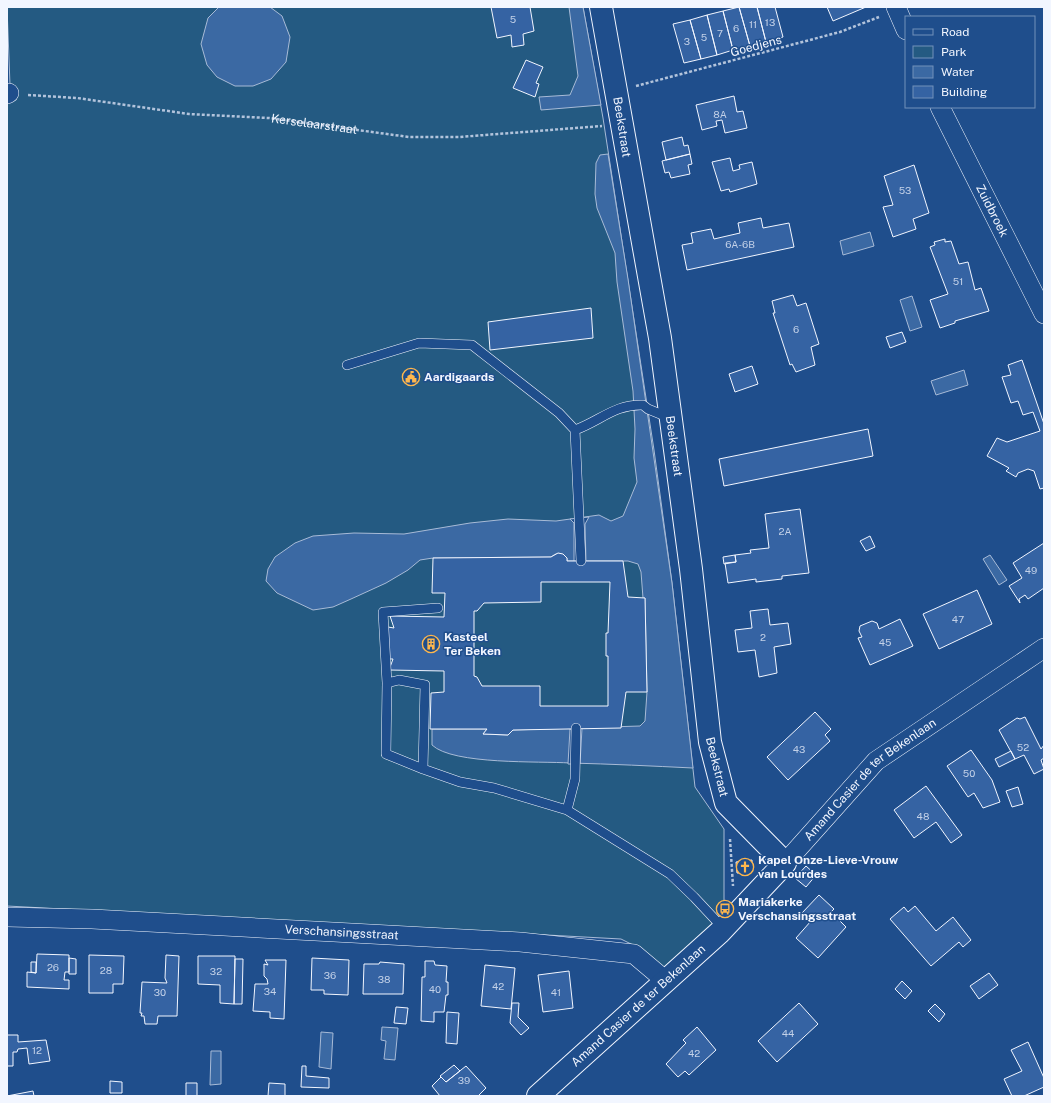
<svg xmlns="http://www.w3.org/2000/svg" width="1051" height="1103" viewBox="0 0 1051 1103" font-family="'Public Sans',sans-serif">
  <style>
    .green { fill: #245a82; stroke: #a8bbd7 }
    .water { fill: #3b69a3; stroke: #a8bbd7 }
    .pier { fill: #1f4e8c; stroke: #a8bbd7 }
    .building { fill: #3563a3; stroke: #f2f6ff; fill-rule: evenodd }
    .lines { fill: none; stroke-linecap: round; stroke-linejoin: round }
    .service-casing { stroke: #f2f6ff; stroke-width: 10 }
    .minor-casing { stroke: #f2f6ff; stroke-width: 20 }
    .tertiary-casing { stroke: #f2f6ff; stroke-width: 24 }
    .path { stroke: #b3c4dc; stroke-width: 2.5; stroke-dasharray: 3 2; stroke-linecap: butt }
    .service { stroke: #1f4e8c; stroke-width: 9 }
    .minor { stroke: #1f4e8c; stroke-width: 19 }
    .tertiary { stroke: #1f4e8c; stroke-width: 22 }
    .labels { text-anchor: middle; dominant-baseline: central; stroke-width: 3; stroke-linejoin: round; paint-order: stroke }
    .number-label { font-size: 10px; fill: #c3d1e8 }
    .street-label { font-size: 12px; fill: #f2f6ff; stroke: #1f4e8c }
    .poi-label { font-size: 12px; font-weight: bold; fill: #f2f6ff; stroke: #1f4e8c; text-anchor: start }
  </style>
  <rect width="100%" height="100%" fill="#1f4e8c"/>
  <path class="green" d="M7 7H583L603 118 654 450 672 583 695 787 724 829V909L707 936 668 972 641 949 621 939 7 906V86L10 85Z"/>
  <path class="water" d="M219 7H270L282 16 290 37 286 62 271 79 253 86H235L217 77 207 65 201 44 208 18Z
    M569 7H583L601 105 541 110 539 97 570 95 578 76Z
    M608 154 628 279 672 583 693 768C652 766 611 764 570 763 540 761 453 765 432 745V729H487L483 734 508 735 513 730 640 726 645 721 647 692 645 598H643L641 572 638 564 628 561H567V558C561 552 557 552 551 557L433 558 420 560 408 570 386 583 351 599 333 607 313 610 277 593 266 581 268 569 275 557 295 543 313 536 354 533 404 534 470 523 508 519 556 521 599 515 611 521 623 516 637 482 634 458 635 429 633 391 617 282 615 253 597 208 595 194 596 163 600 155Z
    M870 232 874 246 843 255 840 241Z
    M912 296 922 327 910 331 900 300Z
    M964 370 968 385 936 395 931 381Z
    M990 555 1007 580 999 585 983 559Z
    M382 1027 398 1028 395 1060 384 1059 386 1041 381 1040Z
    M321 1032 333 1033 331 1069 319 1067Z
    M211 1051H221V1084L210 1085Z"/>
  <path class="pier" d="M589 517 585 524 586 562 574 561V523L570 519Z
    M582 728 580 764H568L570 729Z"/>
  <path class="building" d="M491 7H530L534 31 523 34 524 45 512 47 511 35 497 38Z
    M739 7 750 46 733 50 723 11Z
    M739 7H757L766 42 750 46Z
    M757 7H775L783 37 766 42Z
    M827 7H866L833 21Z
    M723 11 733 50 717 55 707 15Z
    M707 15 717 55 701 59 690 20Z
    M690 20 701 59 684 63 673 24Z
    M526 60 543 67 536 83 539 84 535 97 513 88Z
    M734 96 737 112 743 111 747 128 725 133 722 120 716 121 717 126 702 130 696 105Z
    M682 137 684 146 688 145 690 154 666 160 662 142Z
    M690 154 692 164 688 165 690 174 671 178 669 172 665 173 662 161Z
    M730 158 733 171 740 169 739 165 752 162 757 184 730 192 729 189 721 191 712 162Z
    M914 165 929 213 913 219 916 229 893 237 883 207 893 205 884 176Z
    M761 218 763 228 789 223 794 247 687 270 682 245 693 243 691 233 711 229 714 239 740 233 738 223Z
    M945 239V242L951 241 959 264 968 262 975 290 981 288 989 311 955 321V323L940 328 930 300 948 294 930 247 935 245 934 242Z
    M793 295 797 306 806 303 819 344 811 347 815 365 796 372 792 364 790 365 773 313H775L772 301Z
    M591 308 593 338 490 350 488 322Z
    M902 332 906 342 890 348 886 337Z
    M1022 360 1044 424V488L1040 489 1034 471 1028 469 1018 473 1016 477 1006 471 1009 468 987 456 997 438 1007 442 1040 431 1033 412 1023 415 1018 401 1011 403 1002 377 1011 375 1008 365Z
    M752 366 758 384 735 392 729 374Z
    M868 429 873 456 724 486 719 459Z
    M800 509 809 573 782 576V579L756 582V579L728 583 725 563 736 562 735 555 751 553 750 550 769 548 765 514Z
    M870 536 875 547 866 551 860 541Z
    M1044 543V588L1028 599 1025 595 1019 599 1020 603 1009 586 1022 578 1013 563Z
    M558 553 563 554 567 558V561H623L628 597 645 598 647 692H626L621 728 513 730 508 735 483 734 487 729H430L431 693 444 692V671L389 670 393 659H388V627L394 628 390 616 444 617 445 593H432L433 558 551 557ZM541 582H610L608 633H606V656H608V706H540V686H482L477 677 474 676V611H477L484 603 541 602Z
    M735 555 736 562 724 564 723 557Z
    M977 590 992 624 939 649 923 614Z
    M768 609 770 625 788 623 791 644 774 647 777 673 759 677 755 650 738 652 735 630 752 628 750 611Z
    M900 619 913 646 870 665 858 638 862 637 859 631 860 626 872 621 877 623 879 629Z
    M815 712 831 729 825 735 830 741 788 780 767 757Z
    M1025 717 1041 749 1044 745V758L1041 760 1044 769 1034 774 1024 755 1015 759 999 730 1017 718 1020 719Z
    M971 750 992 780 1000 802 983 808 974 793 968 797 947 766Z
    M1011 751 1015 759 999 767 995 759Z
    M926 786 962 835 951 843 936 822 914 838 894 810Z
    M1018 787 1023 804 1012 807 1006 791Z
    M752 860V872L737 873 736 862Z
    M806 866 816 875 806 887 795 878Z
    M819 895 834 909 831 912 846 927 818 958 796 938 811 921 802 913Z
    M915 906 936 931 953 917 971 940 963 947 959 942 931 966 890 919 904 907 908 912Z
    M37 954 69 955V972H65L64 980H69V989L27 987V972L36 973Z
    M89 955 124 956 123 984H113V993H89Z
    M166 955 179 956 177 1016H158L157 1024H145L144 1016H141L142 1013H140L142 982 167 983 165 978Z
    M198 956H235L234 1004 220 1003V985L198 984Z
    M69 958 76 959V974H69Z
    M312 958 349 960 348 995 324 994V990H311Z
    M235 959H243L242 1004H234Z
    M265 960H286L284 1019 270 1018V1012L253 1011 255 984H268L267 979 264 976V964L268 965Z
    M425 961H434L435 965 447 966 446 982H448V995H446L444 1012H434V1022L421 1021 422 977H425Z
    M31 962H36V973L31 972Z
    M380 962 404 964 403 994H363L364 964H379Z
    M485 965 515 968 511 1009 481 1006Z
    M569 971 573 1008 543 1012 538 975Z
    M989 973 998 985 979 999 970 986Z
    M902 981 912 991 905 999 895 989Z
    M512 1003H519L518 1017 529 1028 521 1035 510 1023Z
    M799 1003 818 1024 777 1062 758 1041Z
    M935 1004 945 1014 939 1022 928 1011Z
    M396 1007 408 1008 406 1024 394 1023Z
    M447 1012 459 1013 457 1044 446 1043Z
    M697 1027 716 1050 689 1075 685 1071 678 1077 666 1064 686 1043 683 1040Z
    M7 1035H18V1042L46 1040 50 1061 29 1064 27 1048 18 1049 17 1052H13V1066H7Z
    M1028 1042 1044 1078V1087L1024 1096H1012L1004 1079 1022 1071 1011 1050Z
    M454 1065 460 1071 446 1082 440 1076Z
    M302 1066H306V1076L329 1078V1088L301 1087Z
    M466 1066 486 1088 478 1096H440L432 1086 441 1077 446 1082Z
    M110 1081 122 1082V1093H110Z
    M186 1083H197V1096H208H186Z
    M269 1083 285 1084V1096H268Z
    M33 1091 34 1096H7Z"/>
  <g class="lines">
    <defs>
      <path id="service" d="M347 365 419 343 472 345 559 413 575 430C600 421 615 404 643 405L648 409 670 418
        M575 430 581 561
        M387 683 383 612 438 608
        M423 769 386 754 387 683 399 680 425 685 423 769 460 782 494 788 567 810 670 874 694 897 723 928
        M567 810 575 779 576 728"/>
      <g id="minor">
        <path d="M896 7 906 30"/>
        <path d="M7 94 9 93"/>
        <path id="s2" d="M940 107 1044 314"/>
        <path id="s3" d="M785 863 876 761 1044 648"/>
        <path id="s4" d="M7 917 92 919 520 942 634 954 666 981"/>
      </g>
      <g id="tertiary">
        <path id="s5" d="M538 1096 720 932 785 863 726 803 710 742 691 569 660 338 601 7"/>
      </g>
    </defs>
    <use href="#service" class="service-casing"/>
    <use href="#minor" class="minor-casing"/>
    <use href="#tertiary" class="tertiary-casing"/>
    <g class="path">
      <path d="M636 86 840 32 879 17"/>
      <path id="s1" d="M28 95 77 98 189 114 269 118 409 137H459L602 126"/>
      <path d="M730 839 733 886"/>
    </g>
    <use href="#service" class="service"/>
    <use href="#minor" class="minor"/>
    <use href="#tertiary" class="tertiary"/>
  </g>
  <defs>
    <symbol id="civic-ring" viewBox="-11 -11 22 22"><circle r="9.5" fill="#1f4e8c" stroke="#ffb74d" stroke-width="1.5"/><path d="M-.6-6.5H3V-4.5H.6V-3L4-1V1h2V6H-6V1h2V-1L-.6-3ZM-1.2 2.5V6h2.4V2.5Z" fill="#ffb74d"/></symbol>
    <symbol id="building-ring" viewBox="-11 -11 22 22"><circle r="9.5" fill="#1f4e8c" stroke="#ffb74d" stroke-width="1.5"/><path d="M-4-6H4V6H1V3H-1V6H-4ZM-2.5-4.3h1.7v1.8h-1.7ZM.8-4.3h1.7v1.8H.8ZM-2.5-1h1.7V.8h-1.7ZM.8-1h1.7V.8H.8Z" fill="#ffb74d"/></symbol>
    <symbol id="church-ring" viewBox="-11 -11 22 22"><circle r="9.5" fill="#1f4e8c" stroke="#ffb74d" stroke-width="1.5"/><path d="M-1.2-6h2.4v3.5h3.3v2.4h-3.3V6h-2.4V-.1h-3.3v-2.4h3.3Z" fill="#ffb74d"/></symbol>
    <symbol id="bus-ring" viewBox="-11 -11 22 22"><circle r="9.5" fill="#1f4e8c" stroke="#ffb74d" stroke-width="1.5"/><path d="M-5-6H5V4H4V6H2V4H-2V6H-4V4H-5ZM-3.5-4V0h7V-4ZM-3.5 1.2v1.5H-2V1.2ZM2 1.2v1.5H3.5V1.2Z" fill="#ffb74d"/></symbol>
  </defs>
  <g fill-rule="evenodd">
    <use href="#civic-ring" x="401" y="367" width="20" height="20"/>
    <use href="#building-ring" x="421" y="634" width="20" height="20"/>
    <use href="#church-ring" x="735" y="857" width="20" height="20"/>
    <use href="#bus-ring" x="715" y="899" width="20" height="20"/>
  </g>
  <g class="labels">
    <g class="number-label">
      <text x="513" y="19">5</text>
      <text x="770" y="22">13</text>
      <text x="753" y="24">11</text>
      <text x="736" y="28">6</text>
      <text x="720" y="33">7</text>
      <text x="704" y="37">5</text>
      <text x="687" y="41">3</text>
      <text x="720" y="114">8A</text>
      <text x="905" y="190">53</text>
      <text x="740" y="244">6A-6B</text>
      <text x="958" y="281">51</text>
      <text x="796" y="329">6</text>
      <text x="785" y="531">2A</text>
      <text x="1031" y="570">49</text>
      <text x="958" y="619">47</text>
      <text x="763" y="637">2</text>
      <text x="885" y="642">45</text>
      <text x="1023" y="747">52</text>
      <text x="799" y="749">43</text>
      <text x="969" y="773">50</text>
      <text x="923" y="816">48</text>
      <text x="53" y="967">26</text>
      <text x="106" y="970">28</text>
      <text x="216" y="971">32</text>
      <text x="330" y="975">36</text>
      <text x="384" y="979">38</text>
      <text x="498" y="986">42</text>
      <text x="435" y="989">40</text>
      <text x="270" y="991">34</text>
      <text x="160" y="992">30</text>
      <text x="556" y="992">41</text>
      <text x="788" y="1033">44</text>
      <text x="37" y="1050">12</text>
      <text x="694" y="1053">42</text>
      <text x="464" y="1080">39</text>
    </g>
    <g class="street-label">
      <text transform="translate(756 46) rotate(-15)">Goedjens</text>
      <text stroke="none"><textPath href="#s1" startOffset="288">Kerselaarstraat</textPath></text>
      <text transform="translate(622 127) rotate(81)">Beekstraat</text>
      <text stroke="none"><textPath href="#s2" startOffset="116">Zuidbroek</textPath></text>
      <text transform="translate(674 446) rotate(82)">Beekstraat</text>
      <text transform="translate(717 767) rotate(76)">Beekstraat</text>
      <text stroke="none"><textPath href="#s3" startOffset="120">Amand Casier de ter Bekenlaan</textPath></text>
      <text stroke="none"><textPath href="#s4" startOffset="335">Verschansingsstraat</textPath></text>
      <text stroke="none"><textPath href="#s5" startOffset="135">Amand Casier de ter Bekenlaan</textPath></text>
    </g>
    <g class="poi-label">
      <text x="424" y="377">Aardigaards</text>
      <text x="444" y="637">Kasteel<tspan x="444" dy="14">Ter Beken</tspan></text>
      <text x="758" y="860">Kapel Onze-Lieve-Vrouw<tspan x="758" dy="14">van Lourdes</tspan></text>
      <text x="738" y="902">Mariakerke<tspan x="738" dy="14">Verschansingsstraat</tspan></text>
    </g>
  </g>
  <rect width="1051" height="1103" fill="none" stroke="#f2f6ff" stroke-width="16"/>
  <rect x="905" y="16" width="130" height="92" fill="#1f4e8c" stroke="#7391ba"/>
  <rect x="913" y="29" width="20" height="6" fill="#1f4e8c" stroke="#7391ba"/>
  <text x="941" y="36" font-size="12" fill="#f2f6ff">Road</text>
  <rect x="913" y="46" width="20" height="12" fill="#245a82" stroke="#7391ba"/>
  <text x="941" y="56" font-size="12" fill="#f2f6ff">Park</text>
  <rect x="913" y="66" width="20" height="12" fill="#3b69a3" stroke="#7391ba"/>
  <text x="941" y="76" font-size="12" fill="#f2f6ff">Water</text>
  <rect x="913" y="86" width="20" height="12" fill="#3563a3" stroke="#7391ba"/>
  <text x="941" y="96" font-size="12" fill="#f2f6ff">Building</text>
</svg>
